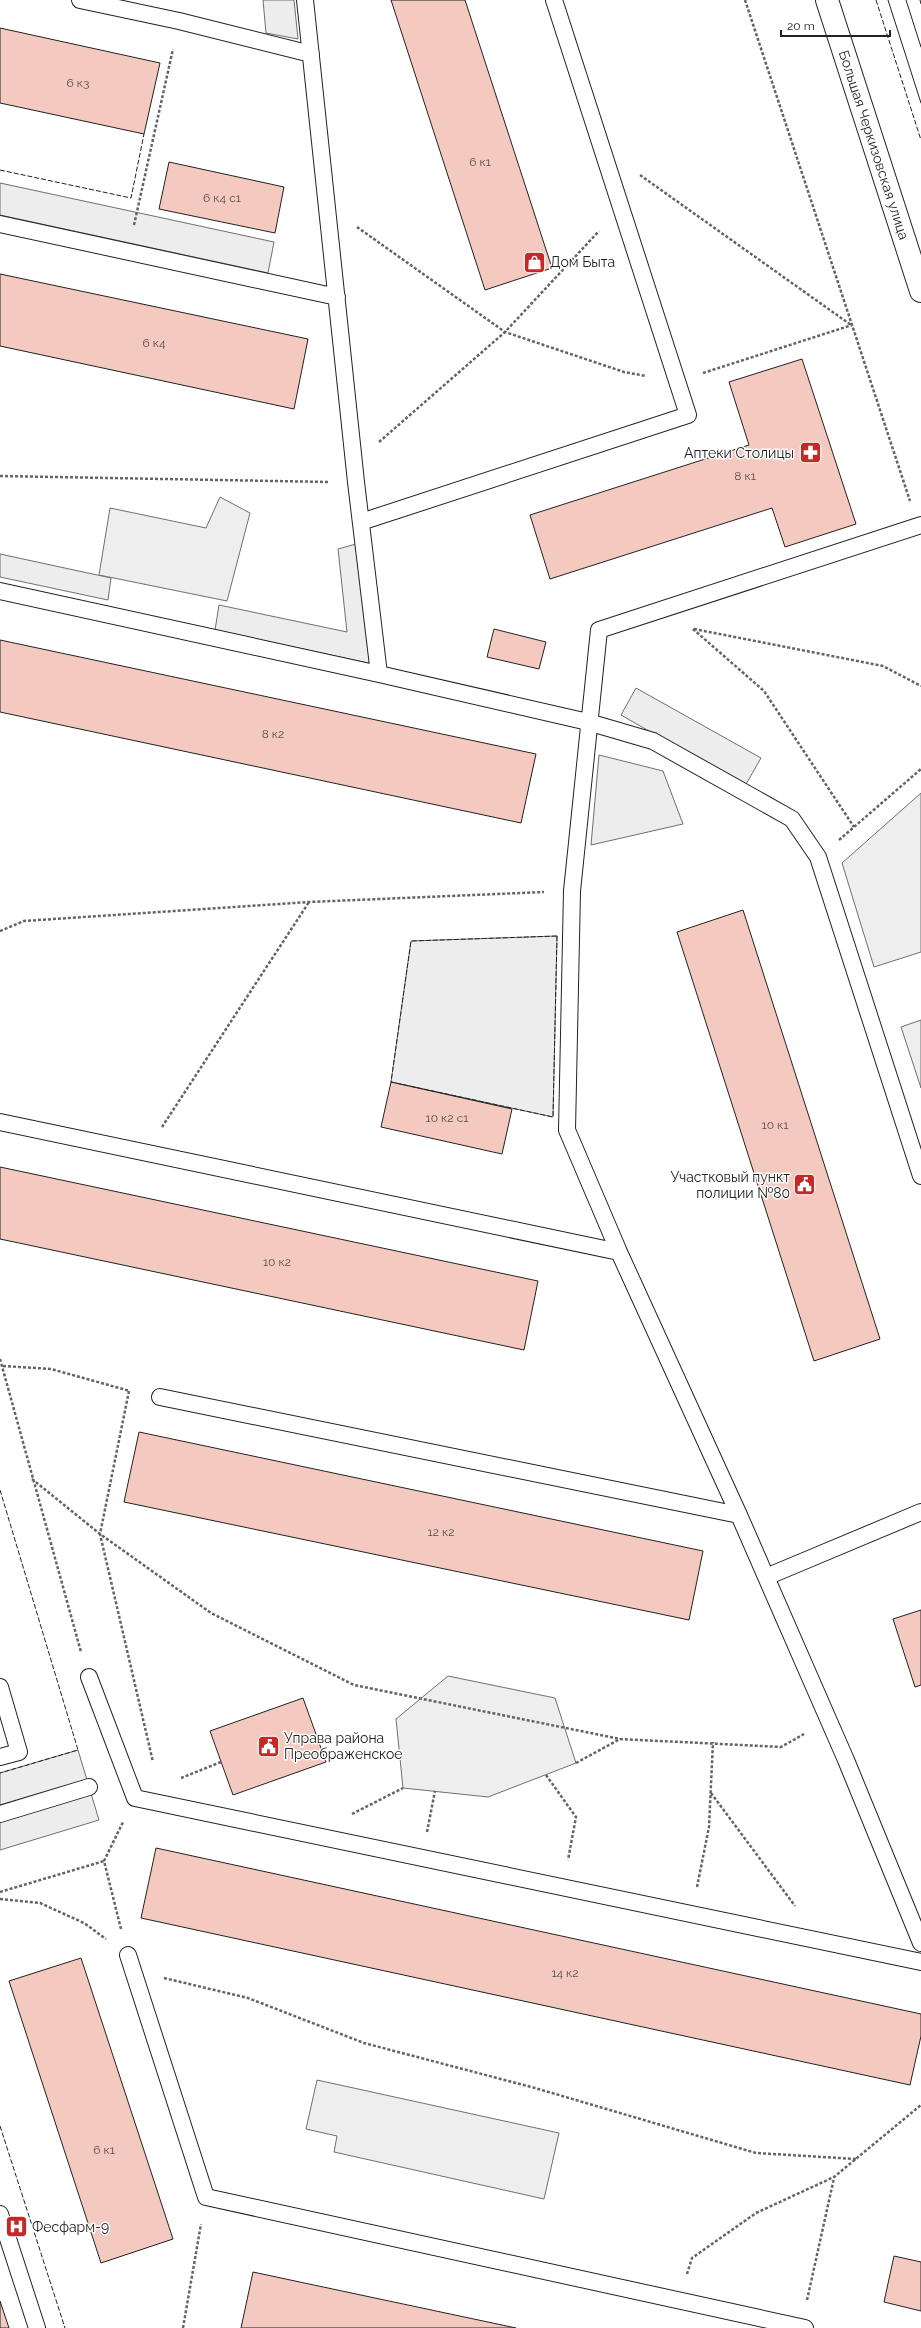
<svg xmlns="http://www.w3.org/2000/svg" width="921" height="2328" viewBox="0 0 921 2328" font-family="Raleway,sans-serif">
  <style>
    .green { fill: #eee; stroke: #6f6f6f }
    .parking { fill: #ededed; stroke: #6f6f6f }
    .building { fill: #f3c9c0; stroke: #222 }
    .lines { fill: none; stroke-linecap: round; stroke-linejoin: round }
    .service-casing { stroke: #222; stroke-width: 18 }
    .primary-casing { stroke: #222; stroke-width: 24 }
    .path { stroke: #646464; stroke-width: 2.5; stroke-dasharray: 3 2; stroke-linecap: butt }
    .service { stroke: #fff; stroke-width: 16 }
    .primary { stroke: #fff; stroke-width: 22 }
    .tram { stroke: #222; stroke-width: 1 }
    .fence { stroke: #222; stroke-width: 1; stroke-dasharray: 5 2; stroke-linecap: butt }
    .labels { text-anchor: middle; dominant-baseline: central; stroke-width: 3; stroke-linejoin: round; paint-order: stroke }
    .number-label { font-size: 12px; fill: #564c4a }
    .street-label { font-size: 14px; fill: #222; stroke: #fff }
    .poi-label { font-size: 14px; fill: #222; stroke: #fff; text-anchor: start }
  </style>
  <rect width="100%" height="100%" fill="#fff"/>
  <path class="green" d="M220 497 250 513 227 601 99 575 110 508 206 528Z
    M921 793V952L874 967 842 863Z
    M921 1020V1088L901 1027Z
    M448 1676 555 1698 576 1763 488 1797 403 1788 396 1719Z
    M317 2080 559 2133 544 2199 334 2152 337 2136 306 2129Z"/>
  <path class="parking" d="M263 0H294L298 39 266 33Z
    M0 183 274 242 268 273 0 215Z
    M356 544 372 664 215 630 219 605 347 632 338 549Z
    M0 554 111 578 108 600 0 577Z
    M636 688 761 758 745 786 621 715Z
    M599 755 663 771 683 824 591 845Z
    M557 936 553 1117 391 1082 411 941Z
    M78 1750 99 1820 0 1850V1773Z"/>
  <path class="building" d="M391 0H465L552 268 485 290Z
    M0 28 160 63 144 134 0 103Z
    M169 162 284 187 275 233 159 209Z
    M0 274 308 339 294 409 0 346Z
    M802 359 856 524 785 547 772 508 550 579 530 515 749 445 729 382Z
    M494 629 546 642 539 669 487 657Z
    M0 640 536 754 521 823 0 712Z
    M743 910 880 1339 814 1361 677 932Z
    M391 1082 512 1109 502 1154 381 1127Z
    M0 1167 538 1281 524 1350 0 1239Z
    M139 1432 703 1551 689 1620 124 1502Z
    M921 1610V1685L915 1687 893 1619Z
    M303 1698 326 1762 233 1795 210 1731Z
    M156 1848 921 2014V2036L910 2085 141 1918Z
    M81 1958 173 2239 101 2263 9 1981Z
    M894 2256 921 2262V2311L884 2302Z
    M253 2272 295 2281 516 2328H241Z
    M0 2301 9 2328H0Z"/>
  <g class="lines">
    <defs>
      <path id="service" d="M80 0 179 21 311 54
        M305 0 356 482 379 674
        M0 224 337 297
        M361 522 688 415 554 0
        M921 525 599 630 572 891 567 1130 619 1252 739 1515 846 1760 921 1943
        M0 591 379 674 588 722 653 741 792 819 818 857 921 1176
        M0 1122 619 1252
        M160 1397 739 1515
        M766 1577 921 1512
        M89 1677 135 1798 921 1962
        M0 1687 19 1752 0 1757
        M0 1814 89 1787
        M128 1955 206 2197 805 2328
        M0 2214 37 2328"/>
      <path id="primary" d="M827 0 921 291"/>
    </defs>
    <use href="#service" class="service-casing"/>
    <use href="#primary" class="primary-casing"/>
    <path class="path" d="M745 0 910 501
      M640 175 851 325
      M134 225 173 49
      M357 227 505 332 624 372 646 376
      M703 373 852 325
      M379 442 505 332 599 231
      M0 476 329 482
      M693 629 764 691 854 827
      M694 629 883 666 921 686
      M839 840 921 769
      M0 931 24 921 309 902 544 892
      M162 1127 309 902
      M0 1359 81 1652
      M3 1366 51 1369 130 1391
      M129 1391 100 1534 153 1762
      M32 1479 100 1534 211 1613 354 1685 620 1739
      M576 1763 620 1739 781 1747 804 1734
      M546 1775 576 1817 568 1860
      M181 1778 221 1762
      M711 1793 795 1906
      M352 1814 403 1788
      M427 1832 435 1791
      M697 1887 709 1827 713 1742
      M0 1892 104 1861
      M0 1899 40 1903 84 1923 106 1939
      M121 1929 104 1861 123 1822
      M164 1978 248 1998 364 2043 535 2088 756 2153 856 2159
      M687 2274 692 2258 756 2213 834 2177 921 2105
      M807 2300 834 2178
      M183 2328 201 2224"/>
    <use href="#service" class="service"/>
    <use href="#primary" class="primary"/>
    <path class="tram" d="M888 0 921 103
      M906 0 921 47"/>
    <path class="fence" d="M876 0 921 140
      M920 0 921 4
      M0 170 131 198 144 134
      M557 936 553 1117 391 1082 411 941Z
      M0 1490 78 1750 0 1773
      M0 2126 65 2328"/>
  </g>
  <defs>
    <symbol id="shop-square" viewBox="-11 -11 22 22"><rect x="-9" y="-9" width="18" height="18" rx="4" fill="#c62828" stroke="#fff"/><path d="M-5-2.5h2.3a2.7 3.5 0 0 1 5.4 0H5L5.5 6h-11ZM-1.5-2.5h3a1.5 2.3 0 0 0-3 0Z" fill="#fff"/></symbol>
    <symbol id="pharmacy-square" viewBox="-11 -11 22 22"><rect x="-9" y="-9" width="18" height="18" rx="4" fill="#c62828" stroke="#fff"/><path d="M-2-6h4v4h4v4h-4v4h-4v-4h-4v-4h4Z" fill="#fff"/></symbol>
    <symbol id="civic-square" viewBox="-11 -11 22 22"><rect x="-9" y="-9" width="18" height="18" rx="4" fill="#c62828" stroke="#fff"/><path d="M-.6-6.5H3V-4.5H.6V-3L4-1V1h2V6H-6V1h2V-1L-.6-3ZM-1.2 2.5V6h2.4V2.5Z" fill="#fff"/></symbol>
    <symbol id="hospital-square" viewBox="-11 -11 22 22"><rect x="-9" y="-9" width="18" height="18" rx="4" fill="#c62828" stroke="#fff"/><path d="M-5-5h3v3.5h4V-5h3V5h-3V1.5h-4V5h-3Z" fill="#fff"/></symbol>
  </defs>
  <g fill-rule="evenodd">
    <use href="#shop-square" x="522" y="250" width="25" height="25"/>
    <use href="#pharmacy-square" x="798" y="440" width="25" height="25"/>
    <use href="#civic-square" x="792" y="1172" width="25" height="25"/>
    <use href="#civic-square" x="256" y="1734" width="25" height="25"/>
    <use href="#hospital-square" x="4" y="2214" width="25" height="25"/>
  </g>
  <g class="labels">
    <g class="number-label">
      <text x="78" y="83">6 к3</text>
      <text x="480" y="162">6 к1</text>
      <text x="222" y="198">6 к4 с1</text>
      <text x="154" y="343">6 к4</text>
      <text x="745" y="476">8 к1</text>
      <text x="273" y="734">8 к2</text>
      <text x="447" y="1118">10 к2 с1</text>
      <text x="775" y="1125">10 к1</text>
      <text x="277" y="1262">10 к2</text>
      <text x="441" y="1532">12 к2</text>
      <text x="565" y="1973">14 к2</text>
      <text x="104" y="2150">6 к1</text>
    </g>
    <g class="street-label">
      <text transform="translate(874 145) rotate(72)">Большая Черкизовская улица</text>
    </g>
    <g class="poi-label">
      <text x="550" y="262">Дом Быта</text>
      <text x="794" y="453" text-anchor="end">Аптеки Столицы</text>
      <text x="790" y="1177" text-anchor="end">Участковый пункт<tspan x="790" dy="16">полиции №80</tspan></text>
      <text x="284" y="1738">Управа района<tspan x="284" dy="16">Преображенское</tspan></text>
      <text x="32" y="2227">Фесфарм-9</text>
    </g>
  </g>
  <path d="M781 30v6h109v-6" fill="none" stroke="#222222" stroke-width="2"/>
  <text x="787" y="30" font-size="12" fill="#222222" stroke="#ffffff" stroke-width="3" paint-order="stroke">20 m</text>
</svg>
